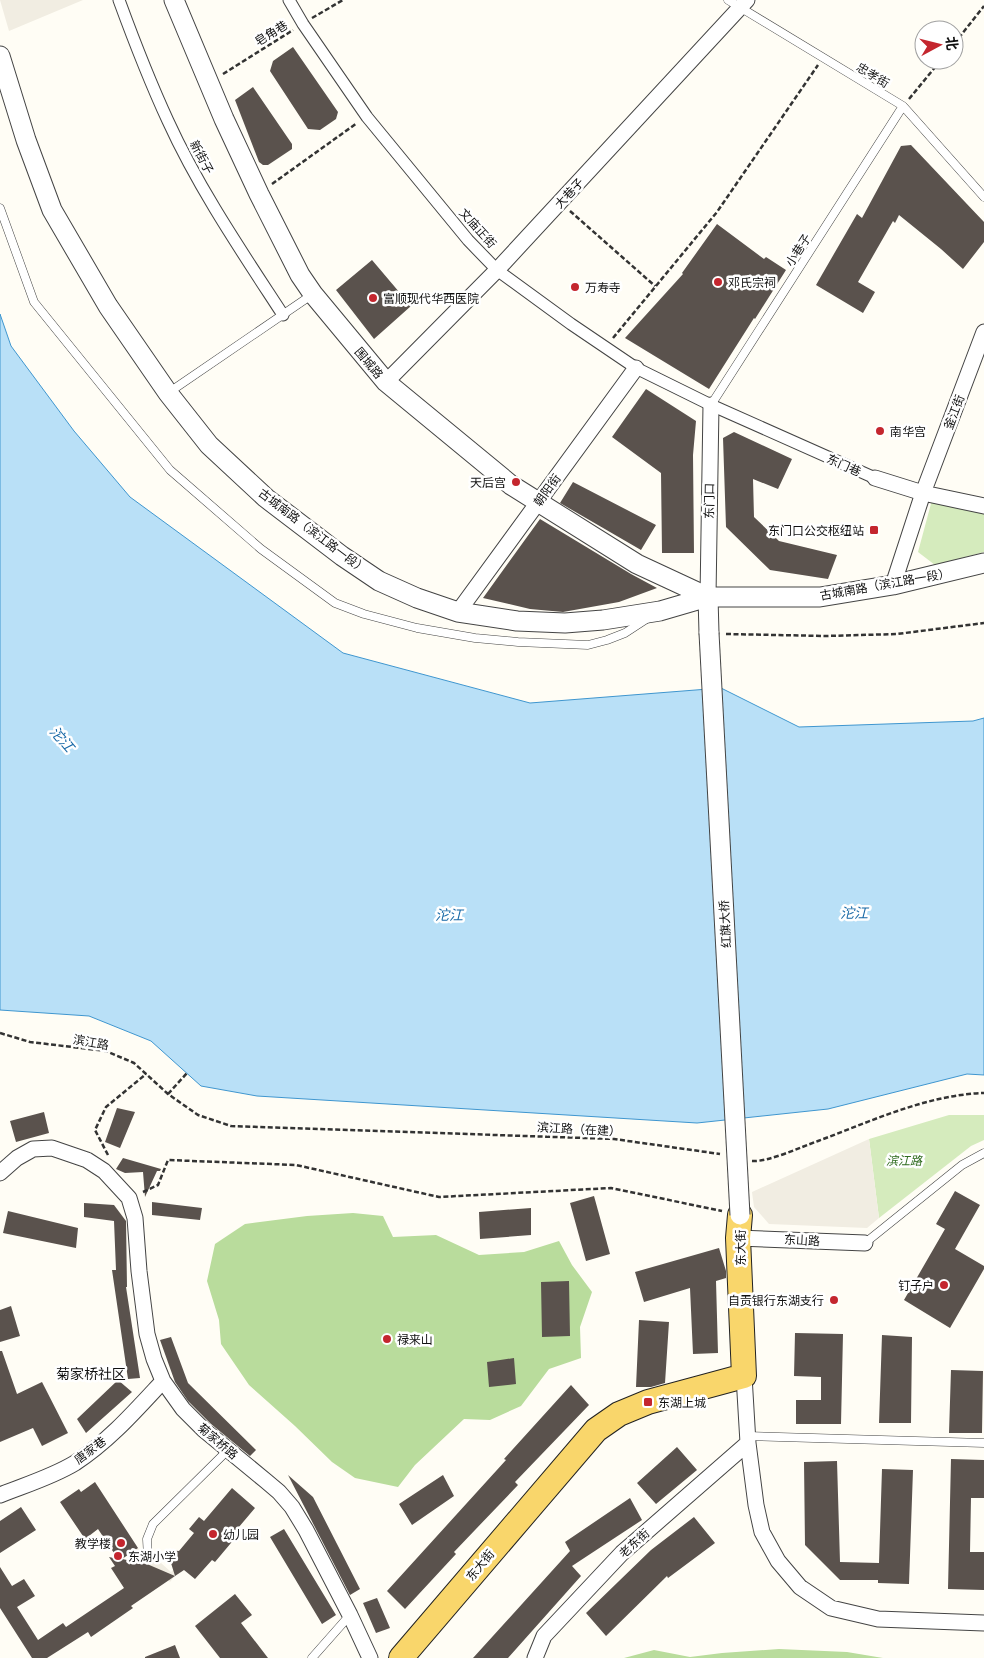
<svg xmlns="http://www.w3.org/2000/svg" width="984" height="1658" viewBox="0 0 984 1658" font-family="'Libre Baskerville','Noto Sans SC',serif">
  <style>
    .green { fill: #d5ebbd }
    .forest { fill: #b9dc9c }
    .plaza { fill: #f1ede2 }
    .water { fill: #b9e0f7; stroke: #3f96cf }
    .building { fill: #5a524d }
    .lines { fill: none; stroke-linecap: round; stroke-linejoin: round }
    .service-casing { stroke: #444; stroke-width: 9 }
    .pedestrian-casing { stroke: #444; stroke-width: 13 }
    .minor-casing { stroke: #444; stroke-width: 17 }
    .tertiary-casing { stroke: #444; stroke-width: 21 }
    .primary-casing { stroke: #222; stroke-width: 26 }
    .path { stroke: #333; stroke-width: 2.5; stroke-dasharray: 5 2.5; stroke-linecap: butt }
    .service { stroke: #fff; stroke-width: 8 }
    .pedestrian { stroke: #fff; stroke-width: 11 }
    .minor { stroke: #fff; stroke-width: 15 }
    .tertiary { stroke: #fff; stroke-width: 19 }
    .primary { stroke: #f9d66b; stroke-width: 24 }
    .tertiary-bridge-casing { stroke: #444; stroke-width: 21; stroke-linecap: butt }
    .tertiary-bridge { stroke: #fff; stroke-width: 19 }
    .poi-dot { fill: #c4262e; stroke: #fff; stroke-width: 2 }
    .labels { text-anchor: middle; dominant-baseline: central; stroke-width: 5; stroke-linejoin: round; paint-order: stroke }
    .street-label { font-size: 12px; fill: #111; stroke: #fff }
    .poi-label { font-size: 12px; fill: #111; stroke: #fff; text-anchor: start }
    .park-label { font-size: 12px; font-style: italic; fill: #2f6b1f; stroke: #fff }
    .water-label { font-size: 14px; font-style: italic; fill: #1768a6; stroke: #fff }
    .neighbourhood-label { font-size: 14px; fill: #111; stroke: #fff }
  </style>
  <rect width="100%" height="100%" fill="#fffdf5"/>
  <path class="green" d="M932 500 984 512V552L935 565 918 552Z
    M949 1115H984V1140L971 1146 879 1218 869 1139Z"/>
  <path class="forest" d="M353 1213 383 1216 393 1237 436 1235 479 1255 524 1252 559 1241 572 1265 592 1292 580 1327 581 1358 549 1369 521 1406 490 1420 464 1419 415 1465 398 1487 355 1478 332 1462 295 1426 249 1385 221 1344 219 1320 207 1281 215 1244 245 1224 307 1216Z
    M779 1649 847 1652 883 1658H624L654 1650 690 1657 722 1653Z"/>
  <path class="plaza" d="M0 0H83L9 31Z
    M869 1139 879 1218 867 1228 769 1224 754 1207 752 1192Z
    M138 1548 145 1557 161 1563 171 1572 178 1565 181 1568 170 1582 156 1568 141 1563 134 1551Z"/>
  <path class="water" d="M0 314 11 346 74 431 130 497 343 653 530 703 721 688 799 727 973 721 984 718V1075L967 1074 828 1109 697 1123 257 1096 201 1086 151 1041 89 1016 0 1010Z"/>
  <path class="building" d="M293 47 338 112 336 119 320 130 308 129 270 71 273 61Z
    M253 87 292 144V149L268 165H263L259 162 235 100Z
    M911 145 984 222V242L963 269 941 249 899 215 895 223 893 221 858 282 875 292 863 313 816 285 857 214 862 218 901 146Z
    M717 224 764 259 766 257 786 270 755 319 754 318 709 389 625 338 683 274 682 273Z
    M372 260 411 306 374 339 336 290Z
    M646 389 696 421 693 455 694 553H662L661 473 612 437Z
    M734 432 792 459 778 489 753 479 754 517 779 541 837 555 828 579 770 570 726 527 723 438Z
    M573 482 656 525 641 550 560 503Z
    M540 519 631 574 657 588 619 602 563 612 530 609 483 598Z
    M117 1108 135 1112 120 1148 105 1142Z
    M44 1112 49 1133 16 1142 10 1121Z
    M123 1158 161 1169 160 1171H157L145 1197 143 1172 125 1173 116 1169Z
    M955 1191 980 1205 955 1249 984 1266V1269L950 1328 904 1300 945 1229 936 1224Z
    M594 1196 610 1254 586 1261 570 1203Z
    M152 1202 202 1208 200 1220 152 1215Z
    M84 1203 114 1205 126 1221 127 1287H126L140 1378 128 1379 112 1270H116L114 1221 84 1217Z
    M531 1208V1235L480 1239 479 1212Z
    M8 1211 78 1228 76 1248 3 1233Z
    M719 1248 726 1271V1278L716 1281 718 1353 693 1354 690 1288 644 1302 635 1272Z
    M569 1281 570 1336 542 1337 541 1282Z
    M11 1306 20 1336 0 1342V1310Z
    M639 1320 669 1322 665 1383 651 1387H636Z
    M795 1333 843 1334 841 1424H796V1400H821V1377L794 1376Z
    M882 1335 912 1337 911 1423H879Z
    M171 1337 188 1383 256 1450 250 1456 211 1424 188 1401 175 1382 160 1340Z
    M0 1351H2L17 1394 42 1382 68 1433 42 1446 33 1428 0 1442Z
    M514 1358 516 1384 489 1387 487 1362Z
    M951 1370 983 1371 982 1433H949Z
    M118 1380 132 1392 86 1433 77 1419Z
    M571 1385 589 1405 515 1482 518 1485 454 1552 456 1554 405 1609 387 1591 506 1460 504 1459Z
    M677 1447 697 1470 656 1504 637 1483Z
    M951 1459 984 1460V1498H971L970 1552H984V1590L948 1589Z
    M837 1461 840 1562 879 1563 882 1469 913 1470 909 1584 878 1583V1580H840L841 1581 805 1545 804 1462Z
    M288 1475 313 1497 360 1589 350 1595Z
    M443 1475 454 1496 412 1525 399 1504Z
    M95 1482 138 1548 122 1559 147 1564 175 1576 131 1606 133 1608 91 1637 88 1632 47 1658H32L0 1608V1567L12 1586 24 1579 35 1596 17 1607 38 1640 63 1623 66 1627 124 1588 111 1568 115 1566 109 1557 118 1559 98 1529 85 1539 60 1502 79 1489 81 1492Z
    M232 1488 255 1508 233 1534 236 1537 215 1562 212 1560 195 1579 184 1570 175 1576 167 1550 179 1551 194 1533 189 1529 199 1517 204 1521Z
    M630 1498 642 1520 572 1566 581 1576 508 1658H473L570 1551 565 1542Z
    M21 1507 36 1530 0 1553V1521Z
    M694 1517 715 1543 668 1578 667 1576 606 1636 586 1613 651 1550Z
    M284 1529 336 1615 322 1624 270 1537Z
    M235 1594 252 1615 241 1623 268 1658H220L195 1626Z
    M377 1598 390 1628 376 1633 363 1603Z
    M175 1645 180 1658H145V1657Z"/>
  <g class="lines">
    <defs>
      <path id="service" d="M728 0 903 106 984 197
        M0 208 34 302 170 470 261 549 335 603 364 614 417 628 475 638 518 642 588 645 607 640 625 633 648 618
        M168 393 313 294
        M711 405 903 106
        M865 1243 962 1165 984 1153
        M747 1436 984 1443
        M148 1558 147 1539 153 1524 228 1450
        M312 1658 350 1615"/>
      <path id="pedestrian" d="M119 0C134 41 150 82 168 121 199 189 242 252 283 315
        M289 0 303 24 367 117 468 240 497 270 571 324 636 368 711 405 875 478"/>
      <path id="minor" d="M386 382 497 270 747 0
        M875 478 923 493 984 506
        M893 585 923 493 984 332
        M708 597 711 405
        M458 612 636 368
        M0 1173 17 1158 33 1149 52 1148 87 1160 104 1171 129 1198 135 1218 139 1271 147 1334 154 1359 163 1381 183 1409 204 1430 266 1481 279 1492 292 1507 306 1530 350 1615 370 1658
        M738 1238 865 1243
        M744 1376 748 1443 756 1505 762 1532 778 1561 800 1587 831 1608 878 1619 984 1623
        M0 1495C25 1485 52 1477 75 1463 109 1441 136 1410 163 1381
        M535 1658 544 1636 622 1553 748 1443"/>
      <path id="tertiary" d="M174 0 224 119 259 194 300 275 313 294 386 382 511 485 637 564 708 597
        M0 56 26 140 52 210 108 306 168 393 209 445 266 498 342 556 379 581 417 598 458 612 517 621 565 623 603 620 660 611 708 597H820L893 585 984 563
        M708 597 709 633"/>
      <path id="primary" d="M401 1658 596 1430 619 1414 648 1402 744 1376 738 1238 740 1215"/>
    </defs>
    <use href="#service" class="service-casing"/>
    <use href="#pedestrian" class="pedestrian-casing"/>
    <use href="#minor" class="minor-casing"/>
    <use href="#tertiary" class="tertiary-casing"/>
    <use href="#primary" class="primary-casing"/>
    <path class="path" d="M312 18 343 0
      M954 44 984 6
      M223 74 293 30
      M909 99 941 60
      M272 184 357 123
      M570 211 655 286
      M613 338 717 212 818 65
      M726 634 825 636 897 634 984 623
      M0 1033 30 1042 106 1051 134 1063 168 1094 198 1115 231 1126 614 1139 720 1154
      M168 1094 187 1073
      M108 1155 95 1130 106 1107 146 1074
      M752 1161C769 1162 801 1147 818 1141 872 1121 926 1095 984 1093
      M143 1192 158 1185 168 1160 296 1165 439 1197 611 1188 722 1211"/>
    <use href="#service" class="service"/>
    <use href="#pedestrian" class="pedestrian"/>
    <use href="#minor" class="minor"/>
    <use href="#tertiary" class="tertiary"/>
    <use href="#primary" class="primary"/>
    <defs>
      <path id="tertiary-bridge" d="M709 633 740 1215"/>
    </defs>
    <use href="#tertiary-bridge" class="tertiary-bridge-casing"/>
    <use href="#tertiary-bridge" class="tertiary-bridge"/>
  </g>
  <g class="poi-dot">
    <circle cx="718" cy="282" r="5"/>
    <circle cx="575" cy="287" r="5"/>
    <circle cx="373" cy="298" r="5"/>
    <circle cx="880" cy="431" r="5"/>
    <circle cx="516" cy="482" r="5"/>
    <rect x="869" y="525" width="10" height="10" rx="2.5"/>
    <circle cx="944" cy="1285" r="5"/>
    <circle cx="834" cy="1300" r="5"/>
    <circle cx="387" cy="1339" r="5"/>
    <rect x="643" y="1397" width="10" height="10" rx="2.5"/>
    <circle cx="213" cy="1534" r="5"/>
    <circle cx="121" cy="1543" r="5"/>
    <circle cx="118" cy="1556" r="5"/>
  </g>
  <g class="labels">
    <g class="street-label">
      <text transform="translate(271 33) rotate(-32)">皂角巷</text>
      <text transform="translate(873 75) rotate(31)">忠孝街</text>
      <text transform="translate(202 157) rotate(62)">新街子</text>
      <text transform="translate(569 193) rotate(-47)">大巷子</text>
      <text transform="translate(478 228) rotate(48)">文庙正街</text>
      <text transform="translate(798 250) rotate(-57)">小巷子</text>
      <text transform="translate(369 363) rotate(50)">围城路</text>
      <text transform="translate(954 412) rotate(-69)">釜江街</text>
      <text transform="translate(844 465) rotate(24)">东门巷</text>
      <text transform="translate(547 490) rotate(-54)">朝阳街</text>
      <text transform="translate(709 501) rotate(-89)">东门口</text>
      <text transform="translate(313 531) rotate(37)">古城南路（滨江路一段）</text>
      <text transform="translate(885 584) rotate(-10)">古城南路（滨江路一段）</text>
      <text transform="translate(725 924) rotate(-93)">红旗大桥</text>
      <text transform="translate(91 1042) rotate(10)">滨江路</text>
      <text transform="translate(579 1129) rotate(3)">滨江路（在建）</text>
      <text transform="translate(802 1240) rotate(3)">东山路</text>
      <text transform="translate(740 1248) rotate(-90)">东大街</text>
      <text transform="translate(218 1441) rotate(40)">菊家桥路</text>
      <text transform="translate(90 1450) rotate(-37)">唐家巷</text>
      <text transform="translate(634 1543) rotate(-42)">老东街</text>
      <text transform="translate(480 1565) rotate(-50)">东大街</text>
    </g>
    <g class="poi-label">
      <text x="728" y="282">邓氏宗祠</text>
      <text x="585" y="287">万寿寺</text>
      <text x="383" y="298">富顺现代华西医院</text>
      <text x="890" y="431">南华宫</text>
      <text x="506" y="482" text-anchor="end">天后宫</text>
      <text x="864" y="530" text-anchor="end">东门口公交枢纽站</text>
      <text x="934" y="1285" text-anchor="end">钉子户</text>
      <text x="824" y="1300" text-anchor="end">自贡银行东湖支行</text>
      <text x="397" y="1339">禄来山</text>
      <text x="658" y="1402">东湖上城</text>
      <text x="223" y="1534">幼儿园</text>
      <text x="111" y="1543" text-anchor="end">教学楼</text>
      <text x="128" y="1556">东湖小学</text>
    </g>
    <g class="park-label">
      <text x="904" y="1160">滨江路</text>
    </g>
    <g class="water-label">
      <text transform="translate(62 739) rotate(49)">沱江</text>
      <text x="854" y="913">沱江</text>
      <text x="449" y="915">沱江</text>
    </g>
    <g class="neighbourhood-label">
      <text x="91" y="1374">菊家桥社区</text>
    </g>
  </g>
  <g transform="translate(939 45) rotate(83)"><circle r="24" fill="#ffffff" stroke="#a0a0a0"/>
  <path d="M0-4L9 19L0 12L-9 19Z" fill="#c4262e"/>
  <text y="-8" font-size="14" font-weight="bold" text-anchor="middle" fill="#111111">北</text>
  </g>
</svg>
